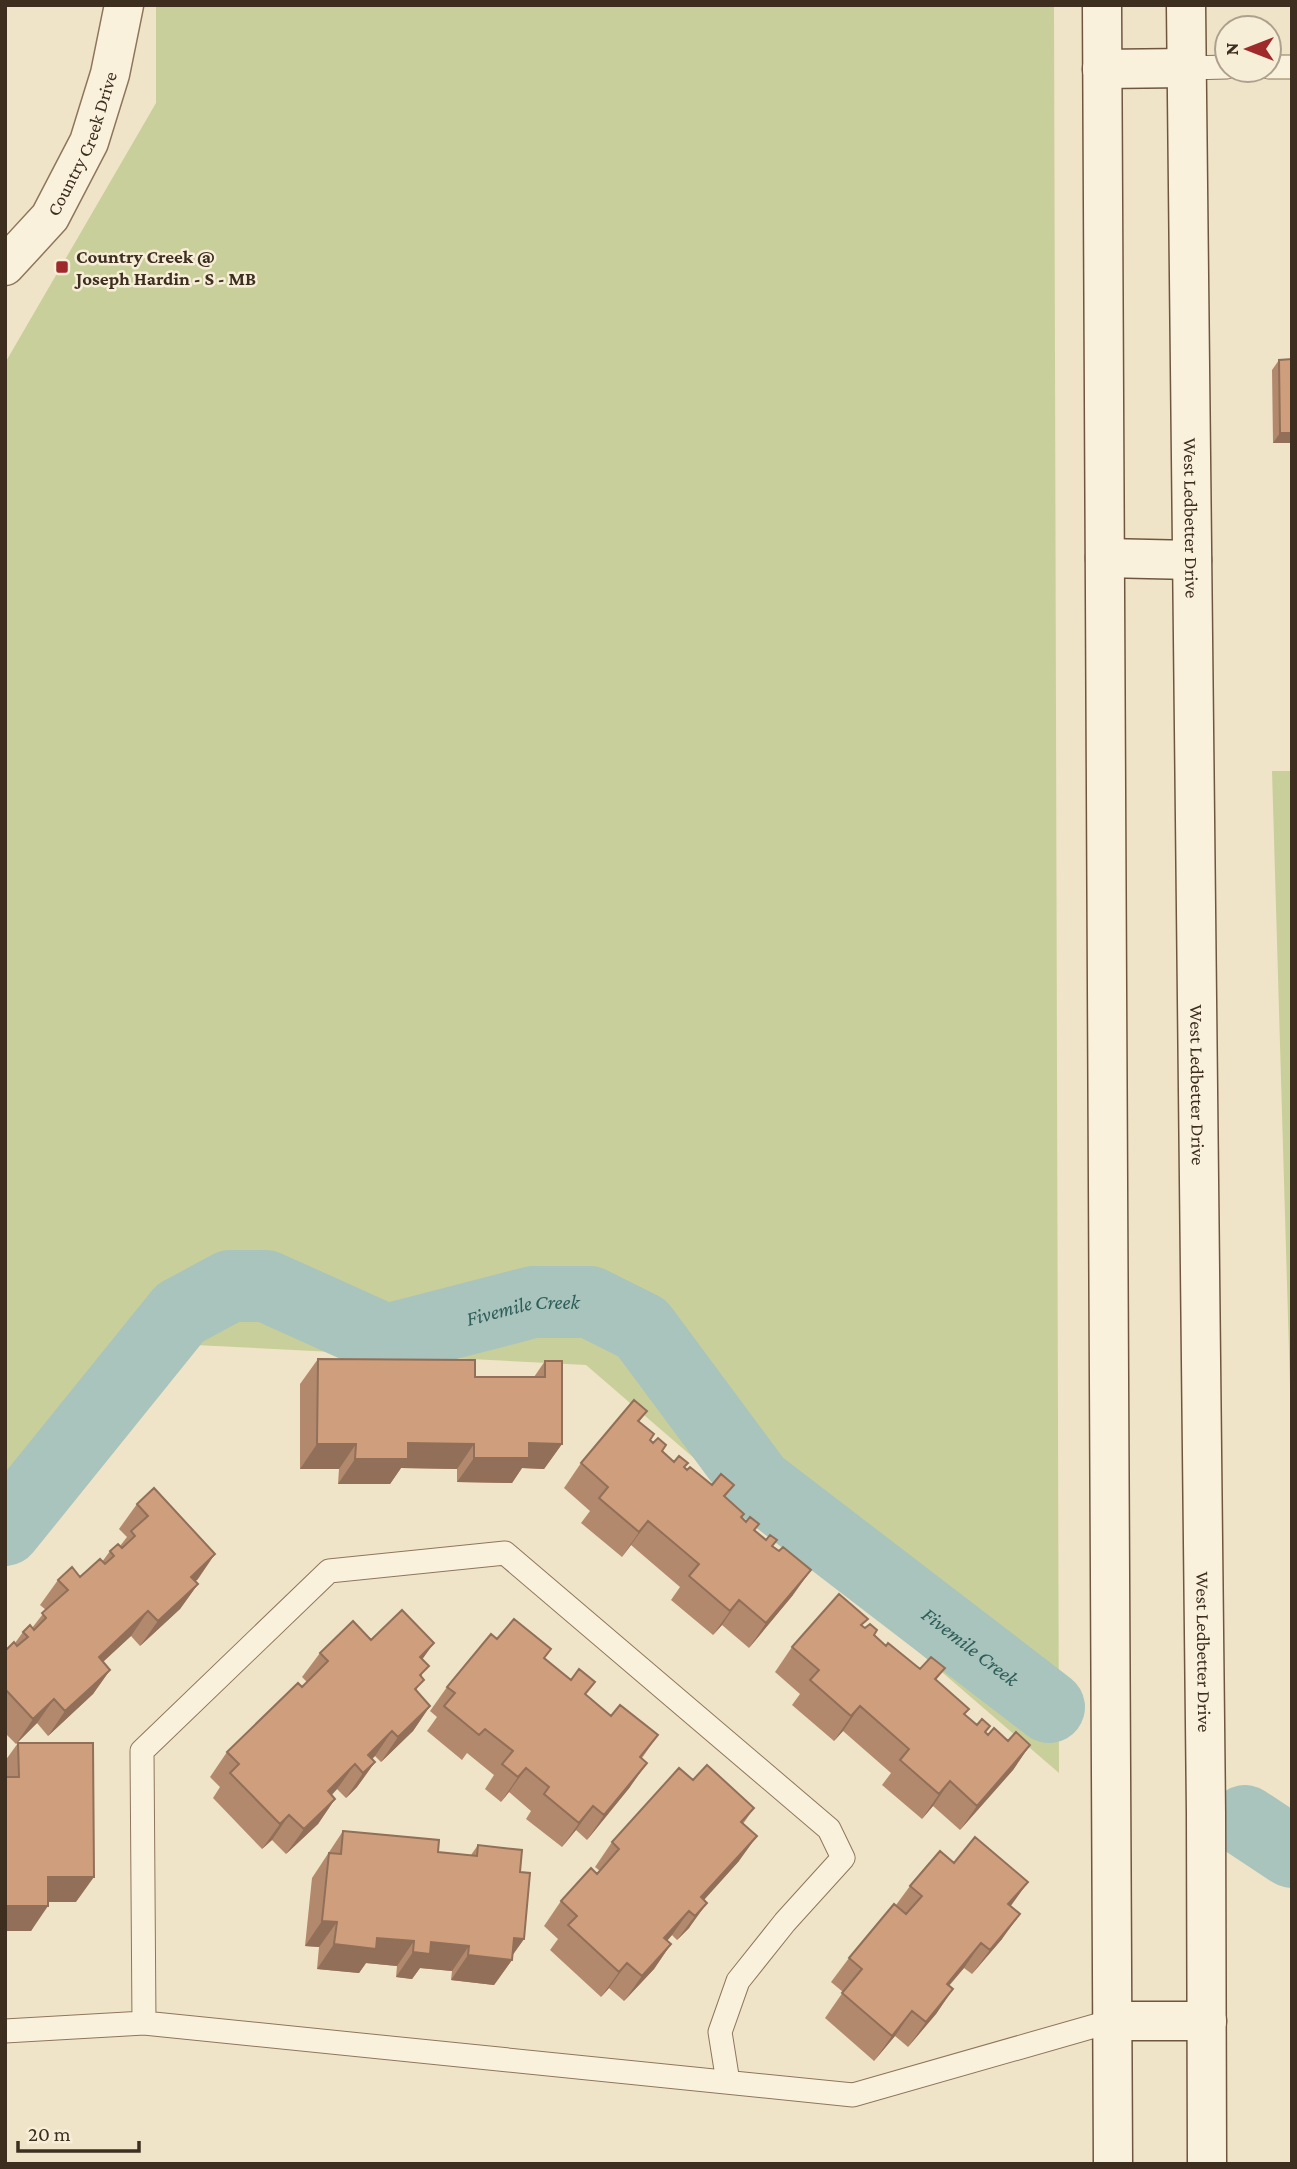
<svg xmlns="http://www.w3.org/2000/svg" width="1297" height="2169" viewBox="0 0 1297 2169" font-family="'Crimson Pro',serif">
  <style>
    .green { fill: #c9cf9b }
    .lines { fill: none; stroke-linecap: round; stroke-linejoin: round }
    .river { stroke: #a9c4bc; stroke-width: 72 }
    .lane-casing { stroke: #8d765c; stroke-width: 25 }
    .street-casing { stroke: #8d765c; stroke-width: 41 }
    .secondary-casing { stroke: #6f573f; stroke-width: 41 }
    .lane { stroke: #faf1dc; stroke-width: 23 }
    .street { stroke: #faf1dc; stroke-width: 38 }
    .secondary { stroke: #faf1dc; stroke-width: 38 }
    .wall { fill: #b2896c }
    .shaded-wall { fill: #916f58 }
    .building { fill: #cf9f7d; stroke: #916f58; stroke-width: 2 }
    .poi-dot { fill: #9e2a2b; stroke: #f7eed8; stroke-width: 2.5 }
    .labels { text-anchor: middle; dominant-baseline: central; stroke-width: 5; stroke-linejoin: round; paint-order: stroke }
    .street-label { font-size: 19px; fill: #3d2e20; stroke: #f7eed8 }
    .poi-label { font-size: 19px; font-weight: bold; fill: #3d2e20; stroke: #f7eed8; text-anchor: start }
    .water-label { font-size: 21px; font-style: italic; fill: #2f5d5a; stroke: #f7eed8 }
  </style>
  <rect width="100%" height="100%" fill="#f0e4c8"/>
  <path class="green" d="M156 5H1054L1059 1773 586 1365 195 1345 5 1561V363L156 103Z
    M1272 771H1292V1455Z"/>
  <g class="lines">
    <g class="river">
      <path id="s1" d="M5 1530 180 1313 230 1286H266L386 1340 533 1302H590L642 1328 757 1483 1049 1707"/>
      <path d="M1245 1821 1292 1852"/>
    </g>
    <defs>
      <path id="lane" d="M1269 67H1292
        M1187 68 1227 67
        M144 2023 142 1751 329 1571 505 1553 829 1829 843 1858 785 1922 738 1981 720 2032 728 2082
        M5 2031 144 2023 853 2095 1112 2021"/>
      <g id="street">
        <path id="s2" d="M5 266 50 217 89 142 110 74 124 5"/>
      </g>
      <g id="secondary">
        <path d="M1102 5 1113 2164"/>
        <path id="s3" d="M1186 5 1206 1813 1207 2164"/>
        <path d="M1102 69 1187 68"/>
        <path d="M1105 558 1192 560"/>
        <path d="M1112 2021H1207"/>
      </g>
    </defs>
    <use href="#lane" class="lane-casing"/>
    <use href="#street" class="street-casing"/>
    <use href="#secondary" class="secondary-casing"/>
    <use href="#lane" class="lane"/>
    <use href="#street" class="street"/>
    <use href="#secondary" class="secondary"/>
  </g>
  <path class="wall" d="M1279 360 1292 443H1273L1272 370Z
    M318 1359 475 1377H534L545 1361 562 1444 544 1469 522 1468 512 1483 457 1482V1469L401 1468 390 1484H338L339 1469H300V1384Z
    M647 1411 639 1422 654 1434 650 1440 674 1462 712 1485H734L725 1497 746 1522 759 1524 754 1531 773 1546 793 1595 749 1648 722 1625 713 1635 671 1600 680 1587 631 1545 622 1557 581 1523 590 1511 564 1488 581 1463Z
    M154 1488 198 1579 195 1581 198 1584 180 1609 140 1646 131 1636 103 1662 110 1670 93 1694 48 1736 37 1723 16 1744 5 1733V1651L15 1643 23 1632 32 1628 46 1610 40 1605 58 1580 80 1577 102 1562 110 1551 120 1546 127 1537 119 1529 137 1504Z
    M863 1626 886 1646 920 1669 945 1668 936 1680 965 1714 988 1735 1008 1741 1030 1745 1013 1770 960 1830 933 1806 922 1819 882 1785 891 1773 843 1731 834 1741 792 1705 800 1694 775 1672 792 1647Z
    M497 1639 551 1649 545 1658 611 1716 658 1735 642 1758 630 1787 587 1840 576 1830 562 1847 526 1819 531 1811 509 1792 501 1802 485 1789 494 1775 467 1753 462 1760 427 1731 437 1717 430 1711 447 1687Z
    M371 1640 422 1659V1677L416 1691 430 1706 413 1731 381 1762 375 1756 372 1759 375 1762 357 1787 346 1798 337 1789 332 1795 335 1799 318 1824 286 1854 272 1840 262 1849 213 1798 220 1787 210 1777 227 1752 307 1682 302 1677 320 1653Z
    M18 1743 76 1902H48L31 1931H5V1761Z
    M693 1780 754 1808 743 1824 739 1861 704 1900 689 1928 677 1940 672 1935 667 1941 671 1944 654 1969 624 2001 609 1988 601 1997 550 1950 558 1939 544 1926 561 1901 600 1871 595 1867 612 1842Z
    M343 1831 438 1852 471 1855 478 1845 520 1872 524 1939 512 1956V1960L494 1985 451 1980 452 1971 420 1968 412 1979 396 1977 397 1966 366 1963 359 1973 317 1969 319 1947 305 1946 312 1878Z
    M954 1863 1011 1906 1002 1939 972 1974 964 1968 949 1986 953 1989 936 2014 908 2047 895 2036 874 2061 825 2018 843 1992 831 1982 849 1958 896 1905 910 1886Z"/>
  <path class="shaded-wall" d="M1280 433H1292V443H1273Z
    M408 1443 474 1444 457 1469 401 1468 390 1484H338L355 1459Z
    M529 1443 562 1444 544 1469 522 1468 512 1483 457 1482 474 1458Z
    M317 1444H356L339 1469H300Z
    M648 1521 631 1545 622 1557 639 1532Z
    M215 1554 198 1579 174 1601 191 1577Z
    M811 1570 793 1595 749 1648 766 1623Z
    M198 1584 180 1609 140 1646 158 1621Z
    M739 1600 722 1625 713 1635 730 1611Z
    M148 1611 131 1636 81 1682 99 1657Z
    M434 1643 416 1668 420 1657Z
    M110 1670 93 1694 48 1736 65 1711Z
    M54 1699 37 1723 16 1744 33 1719Z
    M430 1706 413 1731 381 1762 398 1737Z
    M860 1706 843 1731 834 1741 851 1716Z
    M392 1731 375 1756 360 1770 368 1755Z
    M1030 1745 1013 1770 960 1830 977 1806Z
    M375 1762 357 1787 346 1798 363 1773Z
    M647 1763 630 1787 587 1840 604 1815Z
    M355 1764 337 1789 310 1816 328 1791Z
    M526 1768 509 1792 501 1802 518 1777Z
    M950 1781 933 1806 922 1819 939 1794Z
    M335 1799 318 1824 286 1854 304 1829Z
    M593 1806 576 1830 562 1847 579 1823Z
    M289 1815 272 1840 262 1849 280 1824Z
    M757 1836 739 1861 692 1913 701 1897Z
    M48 1877H94L76 1902H31Z
    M1028 1882 1010 1907 1008 1904Z
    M707 1903 689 1928 677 1940 695 1916Z
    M5 1906H48L31 1931H5Z
    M689 1911 672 1935 647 1963 664 1938Z
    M1020 1914 1002 1939 972 1974 990 1950Z
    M322 1921 337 1922 319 1947 305 1946Z
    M377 1938 414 1941 397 1966 366 1963 359 1973 317 1969 334 1944Z
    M514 1938 524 1939 509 1960H512L494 1985 451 1980 468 1955Z
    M431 1942 469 1946 452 1971 420 1968 412 1979 396 1977 413 1952Z
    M981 1943 964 1968 929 2008 947 1984Z
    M671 1944 654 1969 624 2001 642 1976Z
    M627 1963 609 1988 601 1997 619 1972Z
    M953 1989 936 2014 908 2047 926 2022Z
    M912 2011 895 2036 874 2061 892 2036Z"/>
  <path class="building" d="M1292 359V433H1280L1279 360Z
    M318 1359 475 1360V1377H545V1361H562V1444L529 1443V1458H474V1444L408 1443V1459H355L356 1444H317Z
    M634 1400 647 1411 638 1421 654 1434 650 1440 653 1443 658 1438 666 1445 662 1451 674 1462 679 1456 688 1463 684 1467 687 1470 690 1467 712 1485 721 1474 734 1485 724 1496 744 1514 741 1517 746 1522 750 1517 759 1524 754 1530 766 1540 770 1535 777 1540 772 1546 779 1551 783 1547 811 1570 766 1623 739 1600 730 1611 689 1576 699 1564 648 1521 639 1532 599 1498 608 1487 581 1463Z
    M154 1488 215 1554 191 1577 198 1584 158 1621 148 1611 99 1657 110 1670 65 1711 54 1699 33 1719 5 1689V1651L14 1642 17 1646 28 1637 23 1632 30 1625 34 1630 46 1618 42 1613 68 1590 58 1580 72 1567 80 1577 100 1559 105 1564 114 1556 110 1551 118 1544 122 1548 135 1536 131 1531 148 1516 137 1504Z
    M839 1594 868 1619 861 1625 865 1628 870 1624 877 1630 874 1635 886 1646 888 1643 920 1669 931 1657 945 1668 935 1679 969 1709 964 1714 977 1725 982 1719 990 1726 985 1732 988 1735 994 1728 1008 1741 1016 1732 1030 1745 977 1806 950 1781 939 1794 900 1760 909 1749 860 1706 851 1716 810 1680 819 1670 792 1647Z
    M402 1610 434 1643 420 1657 429 1666 420 1675 424 1680 415 1689 430 1706 398 1737 392 1731 368 1755 375 1762 363 1773 355 1764 328 1791 335 1799 304 1829 289 1815 280 1824 230 1773 239 1764 227 1752 298 1683 302 1687 328 1661 320 1653 353 1621 371 1640Z
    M514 1619 551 1649 544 1658 571 1680 579 1669 595 1682 585 1694 611 1716 620 1705 658 1735 640 1757 647 1763 604 1815 593 1806 579 1823 544 1794 549 1787 526 1768 518 1777 502 1764 513 1751 485 1729 479 1735 444 1706 455 1693 447 1687 491 1634 497 1639Z
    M18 1743H93L94 1877H48V1906H5V1777H19Z
    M707 1765 754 1808 741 1822 757 1836 701 1897 707 1903 695 1916 689 1911 664 1938 671 1944 642 1976 627 1963 619 1972 568 1925 577 1916 561 1901 591 1868 597 1874 619 1849 612 1842 679 1768 693 1780Z
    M343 1831 439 1840 438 1852 477 1856 478 1845 522 1850 520 1872 530 1873 524 1939 514 1938 512 1960 468 1955 469 1946 431 1942 430 1954 413 1952 414 1941 377 1938 376 1949 334 1944 337 1922 322 1921 329 1853 341 1854Z
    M975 1837 1028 1882 1008 1904 1020 1914 990 1950 981 1943 947 1984 953 1989 926 2022 912 2011 892 2036 842 1993 862 1969 849 1958 894 1904 906 1914 922 1896 910 1886 940 1851 954 1863Z"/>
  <rect class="poi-dot" x="55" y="260" width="14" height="14" rx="3.5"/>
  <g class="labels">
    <g class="street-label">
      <text stroke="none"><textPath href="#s2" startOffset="147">Country Creek Drive</textPath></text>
      <text stroke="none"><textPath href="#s3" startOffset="513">West Ledbetter Drive</textPath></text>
      <text stroke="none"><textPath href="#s3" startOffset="1080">West Ledbetter Drive</textPath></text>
      <text stroke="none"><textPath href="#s3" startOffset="1647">West Ledbetter Drive</textPath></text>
    </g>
    <g class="poi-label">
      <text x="76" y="256">Country Creek @<tspan x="76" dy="22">Joseph Hardin - S - MB</tspan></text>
    </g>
    <g class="water-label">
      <text stroke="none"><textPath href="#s1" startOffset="644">Fivemile Creek</textPath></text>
      <text stroke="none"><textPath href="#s1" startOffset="1232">Fivemile Creek</textPath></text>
    </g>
  </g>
  <rect width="1297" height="2169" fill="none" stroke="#3d2e20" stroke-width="14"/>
  <g transform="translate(1248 49) rotate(270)"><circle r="33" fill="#f7eed8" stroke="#ada18e" stroke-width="2"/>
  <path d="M0-5L12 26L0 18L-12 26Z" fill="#9e2a2b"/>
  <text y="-10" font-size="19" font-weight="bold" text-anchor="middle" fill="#3d2e20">N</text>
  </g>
  <path d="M18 2141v10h121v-10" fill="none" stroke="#3d2e20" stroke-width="3.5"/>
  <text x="28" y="2141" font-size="21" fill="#3d2e20" stroke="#f7eed8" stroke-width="5" paint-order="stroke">20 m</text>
</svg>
